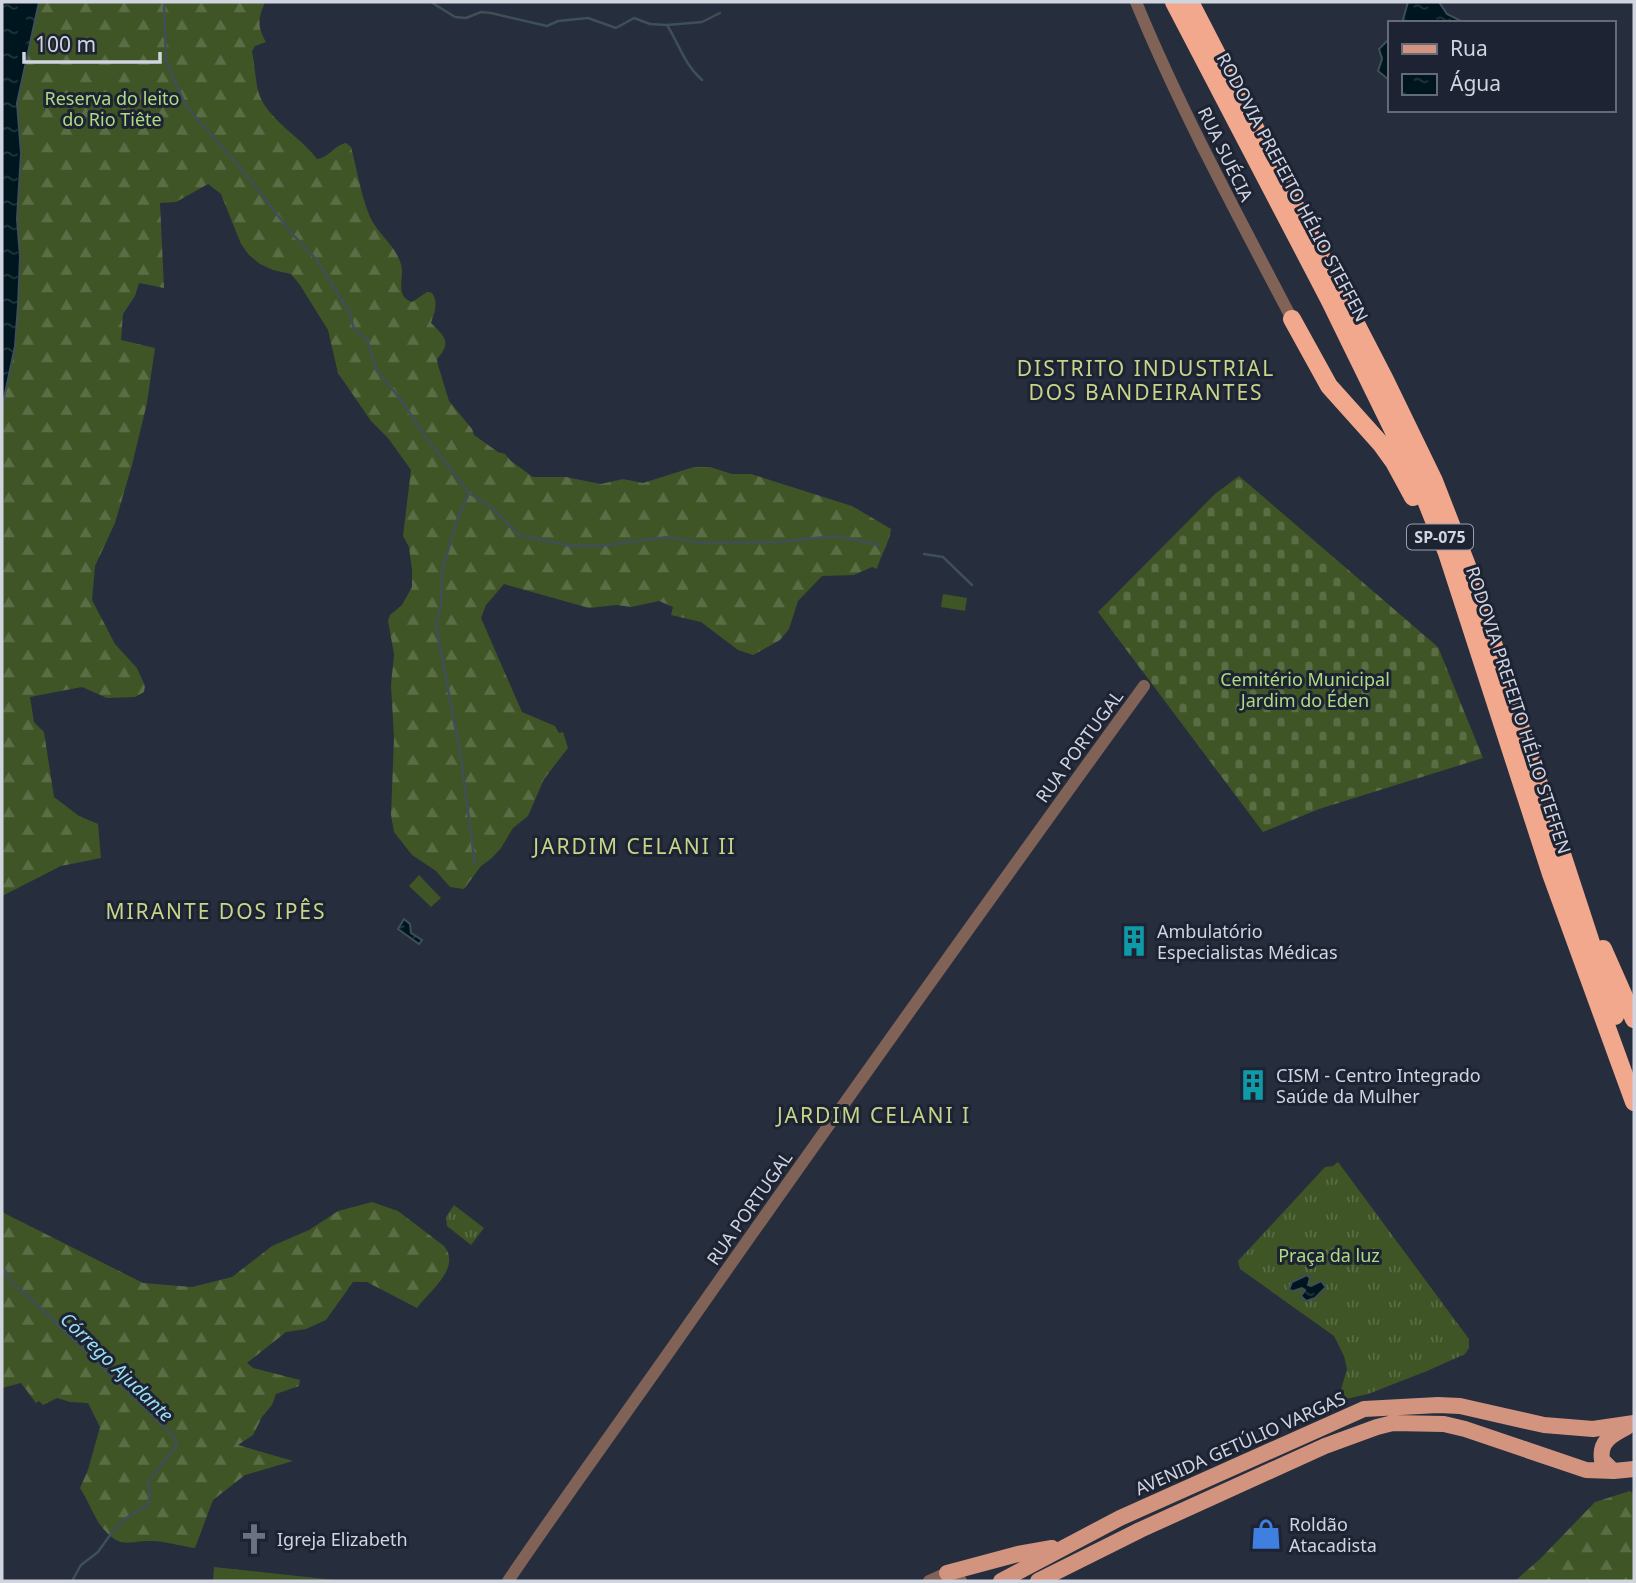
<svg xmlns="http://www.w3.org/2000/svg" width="1636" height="1583" viewBox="0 0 1636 1583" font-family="'Noto Sans',sans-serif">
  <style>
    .grass { fill: url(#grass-tufts) }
    .forest { fill: url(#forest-firs) }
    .cemetery { fill: url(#cemetery-stones) }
    .pitch { fill: #3f5526 }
    .water { fill: url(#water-ripples); stroke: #3e4f58; stroke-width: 2 }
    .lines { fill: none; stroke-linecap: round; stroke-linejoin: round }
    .stream { stroke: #3e4f58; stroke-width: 2.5 }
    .minor { stroke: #806256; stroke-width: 12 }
    .major { stroke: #d2947e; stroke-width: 16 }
    .highway { stroke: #f2a88d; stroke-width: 18 }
    .labels { text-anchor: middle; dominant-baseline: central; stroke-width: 6; stroke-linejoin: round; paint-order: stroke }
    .shield { fill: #1d2333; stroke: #9aa0ac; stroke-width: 2 }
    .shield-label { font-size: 16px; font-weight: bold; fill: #d0d5e0 }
    .park-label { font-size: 18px; fill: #afdb81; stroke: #1d2333 }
    .street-label { font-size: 18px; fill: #d0d5e0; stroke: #1d2333 }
    .poi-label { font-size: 18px; fill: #d0d5e0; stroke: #1d2333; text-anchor: start }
    .water-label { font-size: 19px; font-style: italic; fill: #9adef5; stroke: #1d2333 }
    .quarter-label { font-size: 21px; letter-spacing: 2px; fill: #c7d588; stroke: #1d2333 }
  </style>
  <defs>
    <pattern id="grass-tufts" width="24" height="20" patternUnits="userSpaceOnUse" patternTransform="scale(1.75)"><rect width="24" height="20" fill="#3f5526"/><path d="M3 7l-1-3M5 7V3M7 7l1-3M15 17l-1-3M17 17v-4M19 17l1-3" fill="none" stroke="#5a6d45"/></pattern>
    <pattern id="forest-firs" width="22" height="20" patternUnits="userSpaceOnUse" patternTransform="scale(1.75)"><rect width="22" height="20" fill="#3f5526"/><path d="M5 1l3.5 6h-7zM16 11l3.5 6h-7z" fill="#5a6d45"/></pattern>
    <pattern id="cemetery-stones" width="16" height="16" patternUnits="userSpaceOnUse" patternTransform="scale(1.75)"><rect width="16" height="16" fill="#3f5526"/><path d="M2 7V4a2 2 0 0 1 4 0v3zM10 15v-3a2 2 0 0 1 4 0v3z" fill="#5a6d45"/></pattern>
    <pattern id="water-ripples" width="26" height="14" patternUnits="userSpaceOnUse" patternTransform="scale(1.75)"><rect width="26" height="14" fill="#00161e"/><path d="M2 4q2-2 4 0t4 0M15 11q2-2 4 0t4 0" fill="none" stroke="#24373e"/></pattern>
  </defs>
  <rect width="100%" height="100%" fill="#262d3d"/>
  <path class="grass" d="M1338 1162 1469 1339V1348L1465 1354 1427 1371 1368 1394 1346 1399 1326 1413 1340 1393 1347 1369 1344 1356 1334 1336 1240 1269 1238 1261 1325 1167 1333 1166Z
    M454 1205 484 1228 471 1245 447 1226 446 1217Z
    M214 1567 344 1581H213Z"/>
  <path class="forest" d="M24 2H265C258 19 257 26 266 42L255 46 252 51C255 65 255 81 259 94 269 121 301 137 317 159 329 158 334 145 346 143L351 147C357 169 361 196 370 217 378 234 395 245 401 264 405 277 394 296 412 302L427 292 432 293C439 303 434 313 431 323 445 337 452 342 437 359L438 365 449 401 472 429 474 435 498 452 505 454 511 461 533 477H566L601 484 623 479 643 483 694 467H710L732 474H751L852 506 891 529C889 544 881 554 877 569L872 567 854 575 822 576 798 601 789 629 780 640 753 655 738 650 701 622 671 615 673 607 659 601 631 607 617 605 589 608 504 584 486 605 481 618 522 712 555 726 559 733 563 732 568 748 544 779 528 816 513 828 501 848 492 858 481 866 464 889 450 887 436 871 412 855 394 832 391 815 394 738 391 685 394 654 388 621 390 615 402 605 412 587V570L409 547 403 536 411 470 388 438 371 421 338 373 328 330 300 285 291 274 273 270 260 264 249 255 241 244 221 194 208 184 176 202 160 203 164 288 139 283 135 296 123 314 121 340 155 348 147 403 132 465 115 523 95 566 92 600 115 644 137 668 145 686 144 692 135 697 107 698 82 687 30 697 34 722 44 732 54 797 79 816 98 824 101 858 61 866 2 896 3 211Z
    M372 1202 398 1211 444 1246C462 1268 429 1291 417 1308L367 1282H353L326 1320 306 1329 286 1332 247 1363 253 1368 300 1380 299 1386 276 1394 272 1405 262 1417 253 1435 238 1445 293 1461 245 1475 213 1500 195 1548C180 1546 165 1541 151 1541 125 1541 121 1550 101 1526 93 1515 88 1500 80 1488L88 1470 100 1427 88 1403 70 1402 57 1398 43 1405 39 1401 36 1403 21 1383 2 1388V1212L143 1283 192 1287 232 1277 272 1246 309 1230 338 1211Z
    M1630 1491 1634 1494V1581H1515L1541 1558 1595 1502Z"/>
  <path class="cemetery" d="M1239 476 1438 647 1483 758 1319 809 1263 832 1098 612 1215 494Z"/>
  <path class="pitch" d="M943 594 967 598 965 611 941 607Z
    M419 875 441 898 431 907 409 886Z"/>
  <path class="water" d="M2 2H39L17 103 21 153 17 219 20 257 18 305 15 346 2 408Z
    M1408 2H1439L1447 14 1465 23H1402Z
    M1389 39V80L1378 71 1382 59 1379 49Z
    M404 919 410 924 411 933 422 940 419 944 398 929Z
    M1307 1275 1310 1278 1308 1285 1311 1286 1321 1281 1326 1287 1315 1298 1306 1301 1301 1296 1305 1290 1302 1288 1293 1291 1289 1290 1292 1282Z"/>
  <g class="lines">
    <path class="stream" d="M164 2 166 61 186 106 239 166 294 236 316 259 349 311 354 329 367 339 376 369 401 400 425 436 469 493 491 507 519 535 571 546 607 545 668 537 703 543 778 542 835 536 879 545
      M431 2 455 17 466 18 481 12 491 13 547 26 558 21 588 18 616 28 634 18 650 24 667 25C679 44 684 64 702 80
      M667 25 702 22 720 13
      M469 493 456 523 442 571 441 605 436 625 461 758 475 865
      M924 554 943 557 972 585
      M2 1269 5 1270 12 1284 24 1292 173 1435 177 1444 148 1483 150 1492 148 1505 126 1518 113 1531 98 1552 81 1565 72 1581"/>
    <path class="minor" d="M1136 2C1181 111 1237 214 1292 319
      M508 1581C569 1491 633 1404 695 1315 843 1104 993 894 1144 686
      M929 1581 947 1573 961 1581"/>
    <path class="major" d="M1613 1471 1602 1460C1599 1441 1612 1435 1627 1427
      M947 1573 1018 1554 1052 1548
      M1001 1581 1120 1518 1364 1409 1438 1405 1460 1406 1544 1425 1593 1429 1634 1423
      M1038 1581 1140 1530 1325 1446 1377 1427 1393 1423 1444 1424 1465 1429 1586 1470 1614 1471 1634 1469"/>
    <path class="highway" d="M1174 2 1329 299 1419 483 1447 553 1551 874 1634 1102
      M1190 2 1385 380 1434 481 1471 576 1615 1016
      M1292 319 1329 386 1381 444 1394 462 1413 497
      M1603 949 1634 1019"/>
  </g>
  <defs>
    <symbol id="building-bare" viewBox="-9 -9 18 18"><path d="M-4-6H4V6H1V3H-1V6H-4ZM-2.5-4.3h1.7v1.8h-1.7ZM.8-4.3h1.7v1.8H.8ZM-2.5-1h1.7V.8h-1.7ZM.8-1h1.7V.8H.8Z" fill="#0f9aa8" stroke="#1d2333" stroke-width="2.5" paint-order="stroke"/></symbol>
    <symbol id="shop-bare" viewBox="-9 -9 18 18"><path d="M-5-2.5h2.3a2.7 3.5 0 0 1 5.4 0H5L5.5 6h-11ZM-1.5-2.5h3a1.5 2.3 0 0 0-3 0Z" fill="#3f7fe0" stroke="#1d2333" stroke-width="2.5" paint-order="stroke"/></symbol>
    <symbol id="church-bare" viewBox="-9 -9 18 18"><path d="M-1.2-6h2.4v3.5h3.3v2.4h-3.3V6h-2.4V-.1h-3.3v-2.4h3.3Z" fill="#6b7280" stroke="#1d2333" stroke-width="2.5" paint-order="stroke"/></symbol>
  </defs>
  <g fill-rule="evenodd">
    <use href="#building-bare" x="1112" y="919" width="44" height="44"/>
    <use href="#building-bare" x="1231" y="1063" width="44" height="44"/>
    <use href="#shop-bare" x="1244" y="1512" width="44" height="44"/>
    <use href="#church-bare" x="232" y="1517" width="44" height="44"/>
  </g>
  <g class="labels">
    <rect class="shield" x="1407" y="524.5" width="66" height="25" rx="5"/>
    <g class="shield-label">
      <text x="1440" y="537">SP-075</text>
    </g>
    <g class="park-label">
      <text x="112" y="98">Reserva do leito<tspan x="112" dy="21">do Rio Tiête</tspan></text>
      <text x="1305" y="679">Cemitério Municipal<tspan x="1305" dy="21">Jardim do Éden</tspan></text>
      <text x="1329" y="1255">Praça da luz</text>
    </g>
    <g class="street-label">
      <text transform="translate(1226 154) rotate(64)">RUA SUÉCIA</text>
      <text transform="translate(1293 187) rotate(62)">RODOVIA PREFEITO HÉLIO STEFFEN</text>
      <text transform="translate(1519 710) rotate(72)">RODOVIA PREFEITO HÉLIO STEFFEN</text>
      <text transform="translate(1079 746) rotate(-54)">RUA PORTUGAL</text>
      <text transform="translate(749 1208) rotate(-55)">RUA PORTUGAL</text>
      <text transform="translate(1240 1443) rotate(-24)">AVENIDA GETÚLIO VARGAS</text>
    </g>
    <g class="poi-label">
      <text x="1157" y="931">Ambulatório<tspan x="1157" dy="21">Especialistas Médicas</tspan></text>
      <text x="1276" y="1075">CISM - Centro Integrado<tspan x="1276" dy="21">Saúde da Mulher</tspan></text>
      <text x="1289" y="1524">Roldão<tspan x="1289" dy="21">Atacadista</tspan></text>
      <text x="277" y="1539">Igreja Elizabeth</text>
    </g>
    <g class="water-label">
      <text transform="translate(117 1367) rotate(44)">Córrego Ajudante</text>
    </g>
    <g class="quarter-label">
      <text x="1146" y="368">DISTRITO INDUSTRIAL<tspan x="1146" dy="24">DOS BANDEIRANTES</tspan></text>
      <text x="635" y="846">JARDIM CELANI II</text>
      <text x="216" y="911">MIRANTE DOS IPÊS</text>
      <text x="874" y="1115">JARDIM CELANI I</text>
    </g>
  </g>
  <rect width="1636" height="1583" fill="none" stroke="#d0d5e0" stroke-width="7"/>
  <rect x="1388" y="21" width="228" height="91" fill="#1d2333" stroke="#656a78" stroke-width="2"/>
  <rect x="1402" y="44" width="35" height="10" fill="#d2947e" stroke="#656a78" stroke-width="2"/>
  <text x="1450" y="56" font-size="21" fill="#d0d5e0">Rua</text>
  <rect x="1402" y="74" width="35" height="21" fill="url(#water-ripples)" stroke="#656a78" stroke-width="2"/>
  <text x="1450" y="91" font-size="21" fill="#d0d5e0">Água</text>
  <path d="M24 52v10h136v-10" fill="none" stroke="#d0d5e0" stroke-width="3.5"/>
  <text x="35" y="52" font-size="21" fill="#d0d5e0" stroke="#1d2333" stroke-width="5" paint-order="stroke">100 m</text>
</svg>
